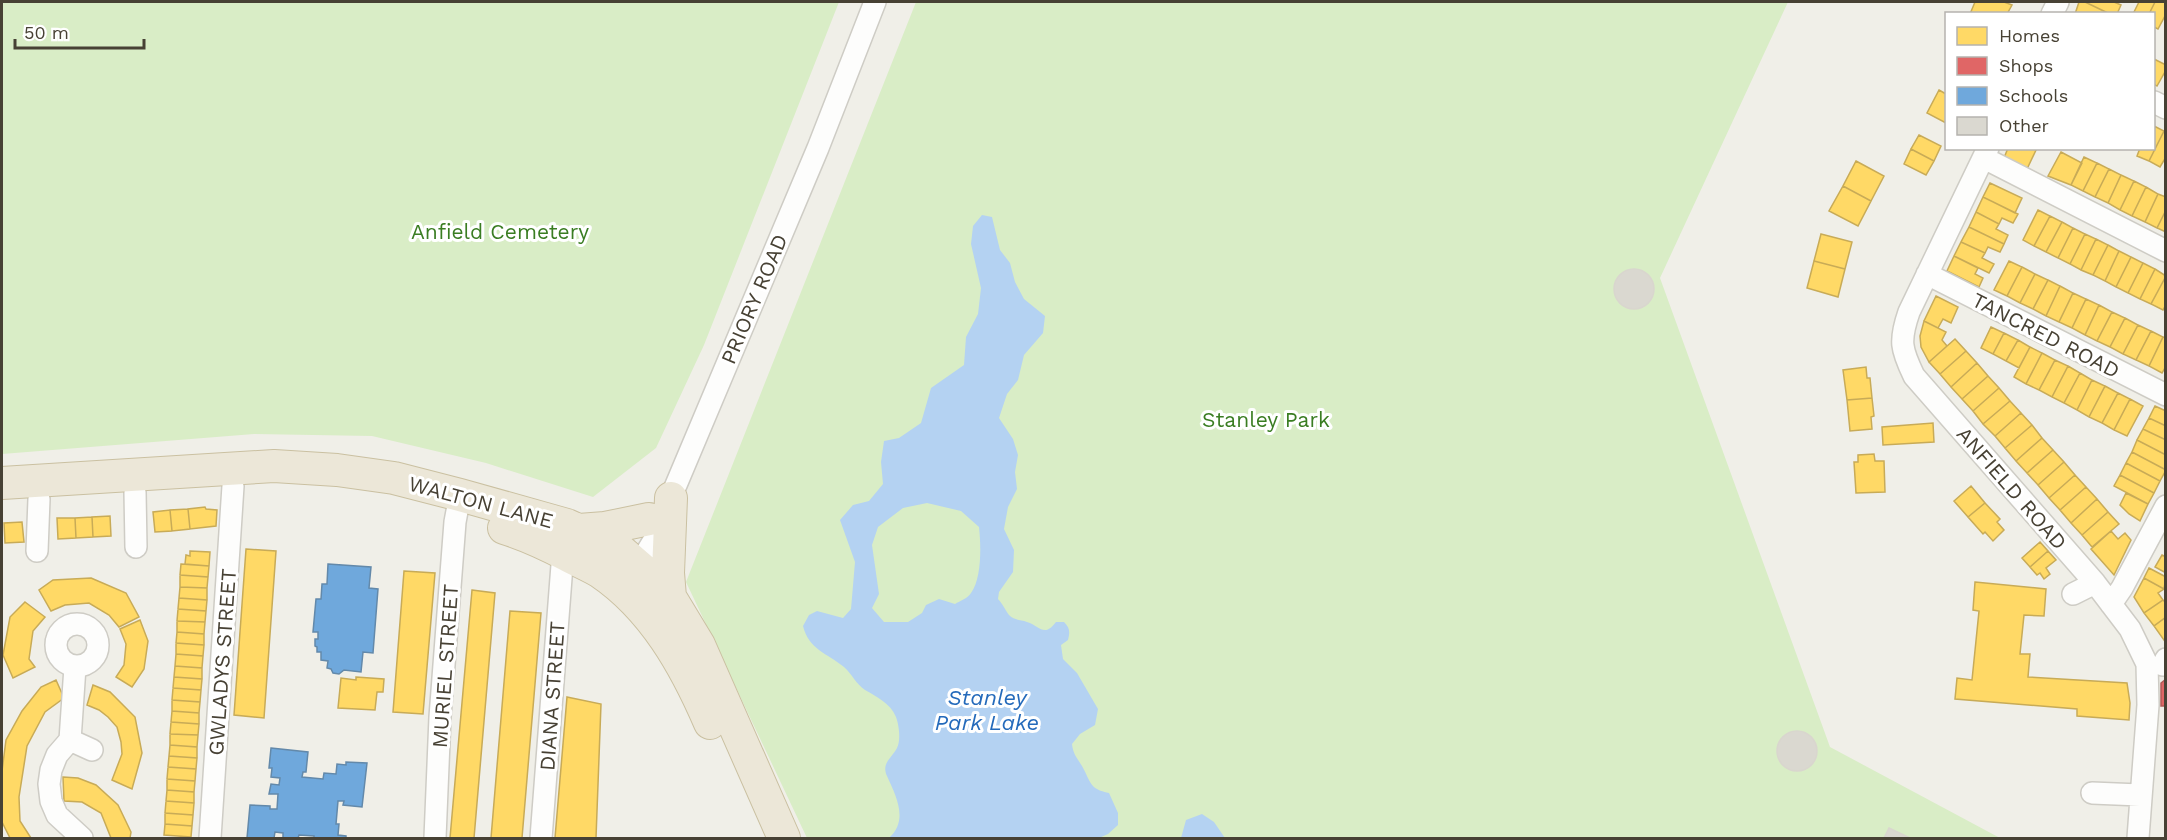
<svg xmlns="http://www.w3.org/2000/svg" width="2167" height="840" viewBox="0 0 2167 840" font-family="'Work Sans',sans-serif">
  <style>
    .green { fill: #d9edc6 }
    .water { fill: #b4d2f2; fill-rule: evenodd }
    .homes { fill: #ffd966; stroke: #c8ab57; stroke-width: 1.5 }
    .shops { fill: #e06666; stroke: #b25b57; stroke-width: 1.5 }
    .schools { fill: #6fa8dc; stroke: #6389aa; stroke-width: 1.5 }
    .building { fill: #dad8d0; stroke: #d9d6ce; stroke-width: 1.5 }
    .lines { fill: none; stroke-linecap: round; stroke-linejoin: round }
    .minor-casing { stroke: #ceccc5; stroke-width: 24 }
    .highway-casing { stroke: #cac0a1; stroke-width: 34 }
    .minor { stroke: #fdfdfc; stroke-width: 21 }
    .highway { stroke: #ece7d8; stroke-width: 32 }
    .labels { text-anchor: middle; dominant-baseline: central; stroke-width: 6; stroke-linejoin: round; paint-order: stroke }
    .park-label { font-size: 21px; fill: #3a7d22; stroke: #fff }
    .street-label { font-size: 21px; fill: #474134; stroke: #fff }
    .water-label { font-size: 22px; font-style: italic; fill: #246abb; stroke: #fff }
  </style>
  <rect width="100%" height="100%" fill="#f0efe8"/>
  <path class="green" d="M2 2H839L704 345 656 448 593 497 486 463 372 436 254 434 2 454Z
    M916 2H1788L1660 278 1830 747 2000 838H807L686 582Z"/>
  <path class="water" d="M982 215 992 217 1000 250 1010 263 1015 282 1024 299 1045 316 1043 333 1024 355 1018 380 1007 394 999 418 1013 439 1018 455 1015 472 1017 489 1008 507 1004 529 1014 550 1013 572 999 592 998 599C1003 604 1005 610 1009 615 1015 621 1021 619 1027 622 1040 626 1044 638 1056 622H1064C1070 628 1070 632 1068 640L1061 645 1063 659 1077 673 1098 709 1095 725 1080 734 1072 744C1073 754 1077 758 1082 766 1091 782 1089 789 1109 793L1118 813V825L1108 834 1099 838H889C909 820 896 796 887 776 881 763 892 758 897 748 901 740 899 725 896 717 890 703 877 697 865 690 856 684 852 674 844 667 827 653 809 650 803 626L809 615 817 611 843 618 851 609 855 562 840 520 853 505 869 501 883 484 881 462 884 441 899 438 921 423 931 388 964 365 966 337 978 314 981 288 971 244 973 226ZM927 503 961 511 979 527C981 545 982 578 971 593 968 598 960 601 955 604L939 599 926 605 922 613 908 622H884L872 608 879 594 872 545 878 527 903 508Z
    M1202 814 1214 822 1225 838H1181L1186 820Z"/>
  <path class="homes" d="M1975 2H2004L2012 5 2007 14H1970Z
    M2079 2H2085L2110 14H2075Z
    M2085 2H2114L2121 5 2117 14H2110Z
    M2139 2H2155L2149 14H2133Z
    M2155 2H2166V14L2158 29 2154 27V14H2149Z
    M2154 59 2166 65V70L2157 86 2154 84Z
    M1939 90 1946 94V123L1927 113Z
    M2154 126 2164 131 2149 161 2137 156 2140 148H2154Z
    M2164 131 2166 132V157L2160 167 2149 161Z
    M1919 135 1941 146 1934 161 1911 149Z
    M2008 148H2037L2027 169 2004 158Z
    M1911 149 1934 161 1926 175 1904 164Z
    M2061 152 2082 163 2071 185 2048 176Z
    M2084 157 2097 163 2083 191 2071 185Z
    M1856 161 1884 176 1871 201 1843 186Z
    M2097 163 2109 169 2095 197 2083 191Z
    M2109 169 2121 175 2108 203 2095 197Z
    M2121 175 2134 181 2120 210 2108 203Z
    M2134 181 2146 187 2132 216 2120 210Z
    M1990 183 2022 198 2015 213 1983 197Z
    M1843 186 1871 201 1858 226 1829 211Z
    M2146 187 2158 194 2145 222 2132 216Z
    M2158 194 2166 197V210L2157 228 2145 222Z
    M1983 197 2018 214 2013 223 2002 218 1999 224 1976 212Z
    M2038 210 2050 216 2034 246 2023 240Z
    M2166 210V232L2157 228Z
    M1976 212 1999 224 1996 229 2008 235 2004 244 1969 227Z
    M2050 216 2062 222 2046 252 2034 246Z
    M2062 222 2073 228 2058 258 2046 252Z
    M1969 227 2004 244 2000 252 1988 247 1985 253 1961 242Z
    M2073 228 2085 234 2070 264 2058 258Z
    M1821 234 1852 242 1845 269 1814 261Z
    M2085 234 2096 239 2081 270 2070 264Z
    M2096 239 2108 245 2093 275 2081 270Z
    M1961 242 1985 253 1982 258 1994 264 1989 273 1954 256Z
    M2108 245 2119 251 2105 281 2093 275Z
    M2119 251 2131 257 2116 287 2105 281Z
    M1954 256 1978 268 1975 274 1983 278 1979 287 1947 271Z
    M2131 257 2143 263 2128 293 2116 287Z
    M1814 261 1845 269 1838 297 1807 288Z
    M2009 261 2022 267 2007 296 1994 290Z
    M2143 263 2155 269 2140 299 2128 293Z
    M2022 267 2035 274 2020 303 2007 296Z
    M2155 269 2166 276 2151 304 2140 299Z
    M2035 274 2048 280 2033 309 2020 303Z
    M2166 276V305L2163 310 2151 304Z
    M2048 280 2060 286 2046 316 2033 309Z
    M2060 286 2073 293 2059 322 2046 316Z
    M2073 293 2086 299 2072 328 2059 322Z
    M1936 296 1958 307 1951 323 1943 319 1938 328 1924 321Z
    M2086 299 2099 305 2085 335 2072 328Z
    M2099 305 2112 312 2097 341 2085 335Z
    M2112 312 2125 318 2110 347 2097 341Z
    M2125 318 2138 325 2123 354 2110 347Z
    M1924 321 1946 332 1942 340 1947 346 1929 362 1921 347 1920 336Z
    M2138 325 2151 331 2136 360 2123 354Z
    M1991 327 2004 333 1993 354 1981 348Z
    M2151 331 2163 337 2149 366 2136 360Z
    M2004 333 2018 340 2006 361 1993 354Z
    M2163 337 2166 338V366L2162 373 2149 366Z
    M1955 339 1966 351 1940 374 1929 362Z
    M2018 340 2030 347 2019 368 2006 361Z
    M2030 347 2042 353 2026 384 2014 377Z
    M1966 351 1977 363 1951 387 1940 374Z
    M2042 353 2055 360 2039 390 2026 384Z
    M2055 360 2068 366 2052 397 2039 390Z
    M1977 363 1988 376 1962 399 1951 387Z
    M2068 366 2080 373 2064 403 2052 397Z
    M1866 367 1867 378H1870L1872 398 1847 400 1843 370Z
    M2080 373 2092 380 2077 410 2064 403Z
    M1988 376 1999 388 1973 411 1962 399Z
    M2092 380 2105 386 2089 417 2077 410Z
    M2105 386 2118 393 2102 423 2089 417Z
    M1999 388 2010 401 1983 424 1973 411Z
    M2118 393 2130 399 2114 430 2102 423Z
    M1872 398 1874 416 1871 417 1872 429 1850 431 1847 400Z
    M2130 399 2143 406 2127 436 2114 430Z
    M2010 401 2021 413 1995 436 1983 424Z
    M2155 406 2166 411V426L2149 418Z
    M2021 413 2032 425 2005 448 1995 436Z
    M2149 418 2166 426V440L2143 429Z
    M1933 423 1934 442 1883 445 1882 427Z
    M2032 425 2042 438 2016 461 2005 448Z
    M2143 429 2166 440V455L2137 440Z
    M2042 438 2053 450 2027 473 2016 461Z
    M2137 440 2166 455V470L2132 452Z
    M2053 450 2064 462 2038 485 2027 473Z
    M2132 452 2166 470 2160 481 2126 463Z
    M1874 454 1875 461H1884L1885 492 1856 493 1854 462H1858V455Z
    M2064 462 2075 475 2049 498 2038 485Z
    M2126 463 2160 481 2154 493 2120 475Z
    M2075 475 2086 487 2060 510 2049 498Z
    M2120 475 2154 493 2148 504 2114 486Z
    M1971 486 1985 503 1968 517 1954 501Z
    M2086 487 2097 499 2071 523 2060 510Z
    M2126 493 2148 504 2140 521 2129 514 2120 505Z
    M2097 499 2108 512 2082 535 2071 523Z
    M1985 503 2000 519 1997 522 2004 530 1993 541 1985 532 1983 534 1968 517Z
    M205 507 206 509 217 510 216 526 190 529 188 509Z
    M188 509 190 529 172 531 170 510Z
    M170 510 172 531 155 532 153 512Z
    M2108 512 2119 524 2092 547 2082 535Z
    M110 516 111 536 93 537 92 517Z
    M92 517 93 537 76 538 75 518Z
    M57 518H75L76 538 58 539Z
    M22 522 24 542 5 543 4 523Z
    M2111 531 2118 539 2125 533 2131 540 2114 575 2091 549Z
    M2040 542 2048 551 2030 567 2022 558Z
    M246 549 276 551 264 718 234 715Z
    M190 551 210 552 209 566 185 564 186 555 190 556Z
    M2048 551 2056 560 2046 568 2050 574 2044 579 2040 573 2037 575 2030 567Z
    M2162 555 2166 557V573L2155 567Z
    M181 564 209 566 208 577 180 575Z
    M2149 568 2166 577 2164 589 2144 578Z
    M404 571 435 573 423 714 393 712Z
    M180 575 208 577 207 588 180 587Z
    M91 578 126 593 139 617 119 627 109 615 89 603 65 605 51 611 39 590 53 580Z
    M2144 578 2164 589 2158 593 2163 600 2144 613 2134 597Z
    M1975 582 2046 589 2044 616 2024 615 2020 654H2030L2028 677 2127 683 2130 703 2129 720 2077 716V709L1955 699 1957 678 1972 680 1979 611 1973 610Z
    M180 587 207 588V600L179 598Z
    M472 590 495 593 474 838H450Z
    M179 598 207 600 206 611 178 609Z
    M2163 600 2166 603V617L2154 626 2144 613Z
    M25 602 45 617 33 631 29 659 35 667 13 678 3 655 10 617Z
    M178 609 206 611 205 622 177 621Z
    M510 611 541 613 522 838H491Z
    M2166 617V643L2154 626Z
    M140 620 148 641 144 669 132 687 116 677 124 665 126 644 120 629Z
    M177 621 205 622 204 634 177 632Z
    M177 632 204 634V645L176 643Z
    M176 643 204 645 203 656 176 654Z
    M176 654 203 656 202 668 175 666Z
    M175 666 202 668V679L174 677Z
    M174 677 202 679 201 690 173 688Z
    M356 677 384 679 383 692H377L375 710 338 708 341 678 356 680Z
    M56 680 64 698 45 712 27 746 19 797 20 821 31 838H10L2 822V771L6 740 22 711 41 687Z
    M93 685 110 692 135 717 142 753 132 789 112 780 122 754 121 742 117 727 108 717 99 710 87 705Z
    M173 688 201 690 200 702 172 700Z
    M567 697 601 704 596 838H555Z
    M172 700 200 702 199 713 172 711Z
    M172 711 199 713V724L171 722Z
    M171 722 199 724 198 735 170 734Z
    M170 734 198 735 197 747 170 745Z
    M170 745 197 747V758L169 756Z
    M169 756 197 758 196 769 168 767Z
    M168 767 196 769 195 781 167 779Z
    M63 777 78 778 96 785 118 805 131 832 130 838H111L101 813 82 802 64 801Z
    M167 779 195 781 194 792 167 790Z
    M167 790 194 792V803L166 801Z
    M166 801 194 803 193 815 165 813Z
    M165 813 193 815 192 826 165 824Z
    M165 824 192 826 191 837 164 835Z"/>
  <path class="shops" d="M2166 679V706H2161V683Z"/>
  <path class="schools" d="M328 564 371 567 369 588 378 589 373 653 363 652 361 672 344 670 339 674 333 673 331 669 327 668 328 661 321 660V652H317V647L315 646V639H318V632H313L316 599H321L322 584H327Z
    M271 748 308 752 306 772H303L302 777 323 779 324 773 336 774 337 764 346 765V762L367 763 362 807 343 805 344 801H338L336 824H339L338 835 346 836V838H314V836L299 835 298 838H283V833L275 832 274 838H247L250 805 270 806V809H277L278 794H269L271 784 279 785 280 778 271 777 272 768H269Z"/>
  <path class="building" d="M1614 289a20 20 0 1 1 40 0a20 20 0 1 1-40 0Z
    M1777 751a20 20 0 1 1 40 0a20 20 0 1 1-40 0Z
    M1889 828 1910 838H1884Z"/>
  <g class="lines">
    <defs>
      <path id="minor" d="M2052 14 2058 2
        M2154 102 2166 108
        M1988 148 1909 312C1899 341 1901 349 1914 376L2095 583 2130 629 2147 664 2148 705 2138 838
        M1984 158 2166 251
        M1927 274 2166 395
        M135 492 136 547
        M37 551 39 499
        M629 573C650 552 660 532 668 504L818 148 875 2
        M2073 594 2095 583
        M2111 604 2122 588 2166 506
        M56 645a21 21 0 1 1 42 0a21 21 0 1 1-42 0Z
        M2163 665 2166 659
        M75 667 70 740 57 755 51 770 49 784 51 801 57 815 82 838
        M70 740 92 750
        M2092 793 2140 795
        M210 838 233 486
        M435 838 440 717 455 522 460 495
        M541 838 562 565 565 554"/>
      <path id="highway" d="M2 483 274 466 337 470 394 478 460 495 567 525 605 542 621 551 652 578 670 597 699 645 784 838
        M504 528C527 535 546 544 567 555 578 561 590 566 600 572 653 608 685 665 710 723
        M579 530 605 528 649 519
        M670 597 668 573 671 498"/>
    </defs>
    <use href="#minor" class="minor-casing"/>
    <use href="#highway" class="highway-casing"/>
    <use href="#minor" class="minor"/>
    <use href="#highway" class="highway"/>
  </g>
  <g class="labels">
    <g class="park-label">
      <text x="500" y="231">Anfield Cemetery</text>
      <text x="1266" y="419">Stanley Park</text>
    </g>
    <g class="street-label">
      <text transform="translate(754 299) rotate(-67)">PRIORY ROAD</text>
      <text transform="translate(2046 335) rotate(27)">TANCRED ROAD</text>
      <text transform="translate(2012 488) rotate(49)">ANFIELD ROAD</text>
      <text transform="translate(481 502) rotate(15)">WALTON LANE</text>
      <text transform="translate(222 662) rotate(-86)">GWLADYS STREET</text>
      <text transform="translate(445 666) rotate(-86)">MURIEL STREET</text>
      <text transform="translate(552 696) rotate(-86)">DIANA STREET</text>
    </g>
    <g class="water-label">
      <text x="987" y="697">Stanley<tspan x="987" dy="25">Park Lake</tspan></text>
    </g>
  </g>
  <rect width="2167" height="840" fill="none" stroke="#474134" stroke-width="6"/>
  <rect x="1945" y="12" width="210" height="138" fill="#ffffff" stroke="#b5b3ae" stroke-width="1.5"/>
  <rect x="1957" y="27" width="30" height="18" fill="#ffd966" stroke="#b5b3ae" stroke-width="1.5"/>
  <text x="1999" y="42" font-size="18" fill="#474134">Homes</text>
  <rect x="1957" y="57" width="30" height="18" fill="#e06666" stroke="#b5b3ae" stroke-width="1.5"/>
  <text x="1999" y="72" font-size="18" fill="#474134">Shops</text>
  <rect x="1957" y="87" width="30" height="18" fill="#6fa8dc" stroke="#b5b3ae" stroke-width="1.5"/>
  <text x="1999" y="102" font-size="18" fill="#474134">Schools</text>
  <rect x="1957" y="117" width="30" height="18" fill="#dad8d0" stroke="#b5b3ae" stroke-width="1.5"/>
  <text x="1999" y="132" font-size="18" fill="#474134">Other</text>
  <path d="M15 39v9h129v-9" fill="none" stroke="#474134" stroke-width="3"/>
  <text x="24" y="39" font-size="18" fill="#474134" stroke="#ffffff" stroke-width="4.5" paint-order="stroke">50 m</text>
</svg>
